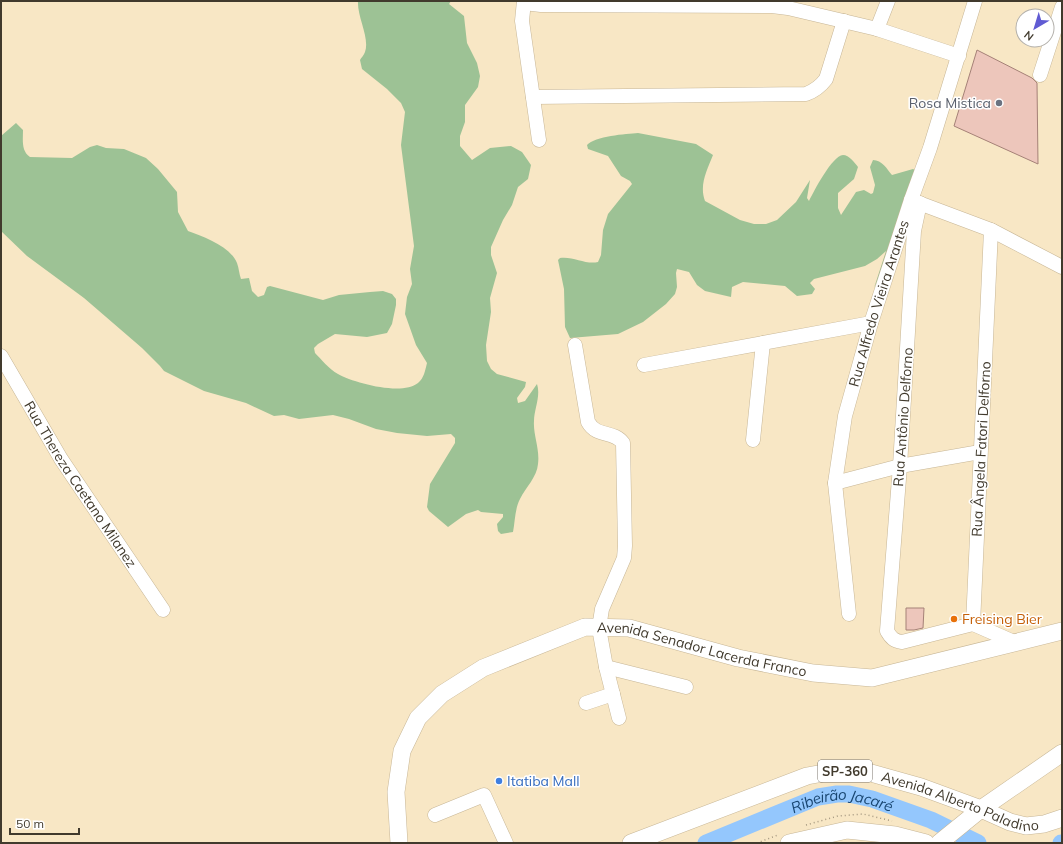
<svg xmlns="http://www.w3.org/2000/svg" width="1063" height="844" viewBox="0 0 1063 844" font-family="Mulish,sans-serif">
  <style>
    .green { fill: #9dc295 }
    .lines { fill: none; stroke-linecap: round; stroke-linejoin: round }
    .river { stroke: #94c7fd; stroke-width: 17 }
    .building { fill: #edc6bb; stroke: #a58177 }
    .minor-casing { stroke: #c7b696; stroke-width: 15 }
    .major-casing { stroke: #c7b696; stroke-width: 18 }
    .path { stroke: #a59880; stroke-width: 1.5; stroke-dasharray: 1 3; stroke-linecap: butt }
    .minor { stroke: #fff; stroke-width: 14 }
    .major { stroke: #fff; stroke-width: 17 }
    .worship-dot { fill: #6b7280; stroke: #fff; stroke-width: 1.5 }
    .food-dot { fill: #e8710a; stroke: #fff; stroke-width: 1.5 }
    .shop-dot { fill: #3f7fe0; stroke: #fff; stroke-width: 1.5 }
    .labels { text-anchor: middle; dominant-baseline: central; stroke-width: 3; stroke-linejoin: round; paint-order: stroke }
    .shield { fill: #fff; stroke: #7a756c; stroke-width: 1 }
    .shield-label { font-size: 13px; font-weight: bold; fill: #413a2d }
    .worship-label { font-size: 14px; fill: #5b616d; stroke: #fff; text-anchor: end }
    .street-label { font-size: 14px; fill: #413a2d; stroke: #fff }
    .food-label { font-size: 14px; fill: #c56008; stroke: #fff; text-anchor: start }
    .shop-label { font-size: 14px; fill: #366cbe; stroke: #fff; text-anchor: start }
    .water-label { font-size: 15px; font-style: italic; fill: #194671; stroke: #fff }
  </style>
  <rect width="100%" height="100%" fill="#f8e7c5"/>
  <path class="green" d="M358 1H451L449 4 464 16 467 43 477 63 480 76 478 87 465 105V122L460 136V146L472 160 490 148 511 146 522 152 531 165 528 179 518 187 512 205 503 220 491 247V255L497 273 490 298 491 312 486 345 487 361 491 369 497 374 526 382 525 387 517 398 518 403 525 401 537 384C541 396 534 409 534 421 533 435 540 449 538 464 537 477 526 487 520 499 515 508 515 522 513 532L501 534 498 531 497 524 503 517V514L481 512 478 510 466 514 448 527 429 511 427 507 430 484 455 443V438L451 434 427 436 397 433 376 429 349 419 333 415 299 419 284 415 274 416 246 403 204 391 164 371 160 366 142 348 84 298 27 256 1 231V136L16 123 23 130C23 140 21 151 30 157L72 158 90 147 97 145 106 148 124 149 146 158 158 169 177 192 178 212 188 231C204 237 230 246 237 263 239 268 239 274 241 279L249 278 252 291 258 297 264 295 267 287 270 286 323 300 339 295 370 292 383 291 392 294 396 299V305L392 324 387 333 367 337 335 334 318 344 314 348 315 353C321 359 329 369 338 374 354 383 402 396 418 383 424 378 425 371 427 363L416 345 405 314 407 297 412 284 410 269 414 246 401 145 405 112 401 103 387 89 362 69 360 60C361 58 364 55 365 52 370 38 357 17 358 1Z
    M638 133 696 144 713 155C707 170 699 185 705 201L740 220 754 224H766L777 220 796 202 810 180 807 198 809 201C814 191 832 156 843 155 849 155 855 163 858 167L854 179 838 193V208L841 215 856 192 864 190 871 194 873 193 875 185 870 167 873 160C882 160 887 169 892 175L913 169 917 171 919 194 874 288 886 251 877 259 865 266 814 279 810 283 815 289 812 294 797 296 785 286 743 282 732 287 731 297 705 291 697 285 689 272 677 269 676 273 677 287 675 294 666 304 643 322 618 334 570 338 565 327 564 289 558 260 560 258C573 256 586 265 598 262L601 255 603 230 608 214 632 184 630 181 621 176 608 156 588 149 587 145C595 136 626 134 638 133Z"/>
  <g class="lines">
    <g class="river">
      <path id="s1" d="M706 843 818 797 837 794H849L872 799 931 820 978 843"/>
      <path d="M1061 843H1062"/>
    </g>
  </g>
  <path class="building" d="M977 50 1032 78 1037 83 1038 164 954 126Z
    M906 608H924L923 628 914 630H906Z"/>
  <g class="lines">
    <defs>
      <g id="minor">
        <path d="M524 1 522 21 539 140"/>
        <path d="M524 3 541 5 772 6 788 8 877 29 959 56"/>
        <path d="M877 29 888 1"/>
        <path d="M1040 75 1062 7"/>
        <path d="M533 97 806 94C814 91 820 87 826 79L844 21"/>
        <path d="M911 200 991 230 1062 267"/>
        <path d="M920 203 914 231 900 466 887 631C891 638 894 641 902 642L973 624"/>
        <path d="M991 230 973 624 1014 642"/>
        <path d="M575 345 588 422C597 438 614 430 623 443L625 546 624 558 602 609 599 628 606 667 619 718"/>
        <path id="s2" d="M1 356 61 459 163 610"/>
        <path d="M644 365 871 323"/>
        <path d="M753 440 763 343"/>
        <path d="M835 483 900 466 980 452"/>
        <path id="s3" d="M849 614 835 483 845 416 871 323 911 200 930 148 975 1"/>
        <path d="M606 667 686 687"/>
        <path d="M586 703 613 694"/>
        <path d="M435 815 484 795 506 843"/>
      </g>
      <g id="major">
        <path id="s4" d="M399 843 396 792 402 751 418 718 442 694 483 668 585 627 629 628 738 658 813 673 872 678 1062 631"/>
        <path id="s5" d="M631 843 807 776 840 770 871 773 921 787 981 809 1010 822 1026 826 1044 824 1062 818"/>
        <path d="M789 843 847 830 895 835 926 843"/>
        <path d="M939 843 981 809 1062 753"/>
      </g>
    </defs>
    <use href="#minor" class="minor-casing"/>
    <use href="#major" class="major-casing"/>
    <path class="path" d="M806 825 838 816 863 814 892 821
      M757 843 778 835"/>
    <use href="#minor" class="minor"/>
    <use href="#major" class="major"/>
  </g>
  <circle class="worship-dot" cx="999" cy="103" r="4"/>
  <circle class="food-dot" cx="954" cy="619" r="4"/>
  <circle class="shop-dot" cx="499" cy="781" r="4"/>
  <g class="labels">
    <rect class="shield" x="818" y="760" width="54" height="22" rx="3"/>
    <g class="shield-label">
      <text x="845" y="771">SP-360</text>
    </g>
    <g class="worship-label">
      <text x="991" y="103">Rosa Mistica</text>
    </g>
    <g class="street-label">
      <text stroke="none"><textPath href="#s3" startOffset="317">Rua Alfredo Vieira Arantes</textPath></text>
      <text transform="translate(903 417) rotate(-86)">Rua Antônio Delforno</text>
      <text transform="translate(981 449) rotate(-87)">Rua Ângela Fatori Delforno</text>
      <text stroke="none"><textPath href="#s2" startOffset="151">Rua Thereza Caetano Milanez</textPath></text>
      <text stroke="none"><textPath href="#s4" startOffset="441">Avenida Senador Lacerda Franco</textPath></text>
      <text stroke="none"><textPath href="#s5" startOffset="347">Avenida Alberto Paladino</textPath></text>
    </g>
    <g class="food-label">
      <text x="962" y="619">Freising Bier</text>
    </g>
    <g class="shop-label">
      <text x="507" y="781">Itatiba Mall</text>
    </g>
    <g class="water-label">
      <text stroke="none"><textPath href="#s1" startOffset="145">Ribeirão Jacaré</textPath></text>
    </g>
  </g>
  <rect width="1063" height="844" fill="none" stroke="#413a2d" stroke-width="4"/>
  <g transform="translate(1035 28) rotate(218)"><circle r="19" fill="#ffffff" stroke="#b3b0ab"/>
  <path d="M0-3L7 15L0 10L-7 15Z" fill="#605bd3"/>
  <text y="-6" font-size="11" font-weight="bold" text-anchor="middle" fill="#413a2d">N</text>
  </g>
  <path d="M10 828v6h69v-6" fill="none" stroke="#413a2d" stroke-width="2"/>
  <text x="16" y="828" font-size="12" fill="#413a2d" stroke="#ffffff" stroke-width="3" paint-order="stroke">50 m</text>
</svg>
